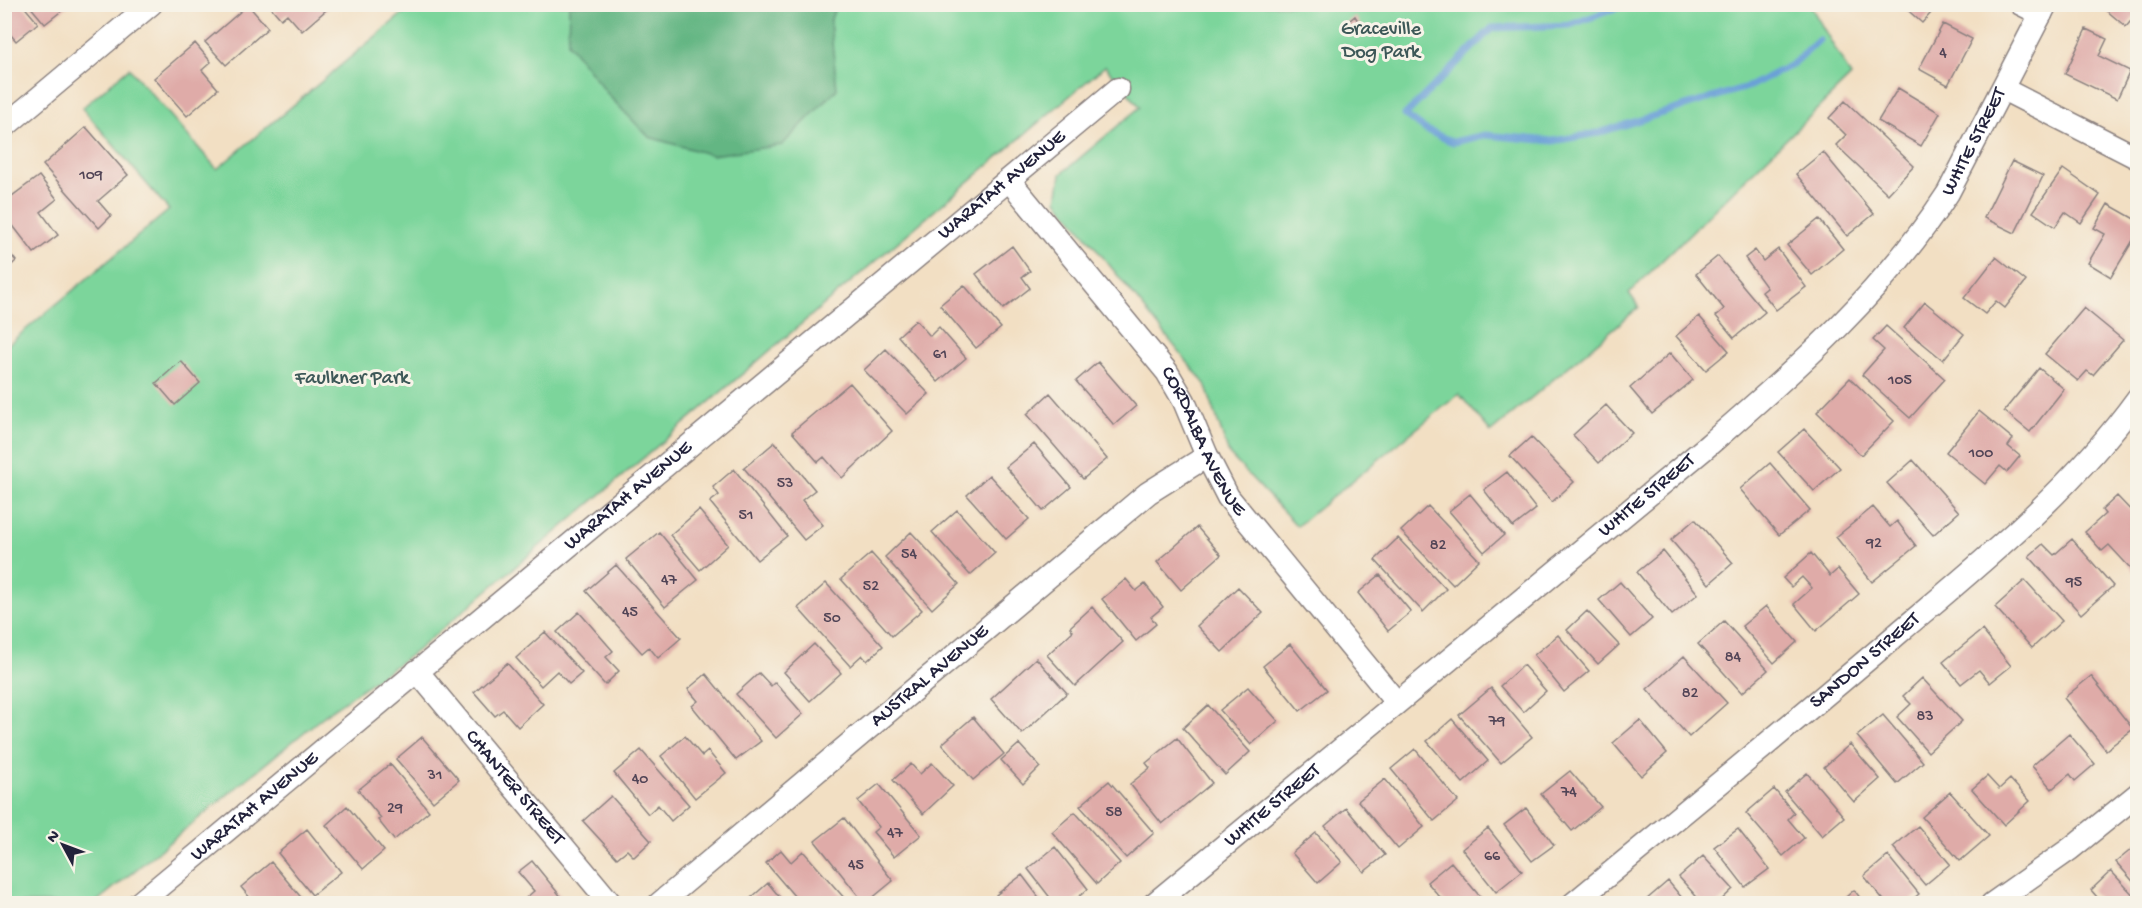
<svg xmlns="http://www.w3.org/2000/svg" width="2142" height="908" viewBox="0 0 2142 908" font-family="'Gochi Hand',sans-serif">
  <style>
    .green { fill: #7bd59b; stroke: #4e7c6b; stroke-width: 1.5 }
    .forest { fill: #64b683; stroke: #436c5f; stroke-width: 1.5 }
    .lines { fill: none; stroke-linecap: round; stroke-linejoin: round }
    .stream { stroke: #6aa0d7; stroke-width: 7 }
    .building { fill: #dfaba8 }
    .minor-casing { stroke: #8a807f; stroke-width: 25 }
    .minor { stroke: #fff; stroke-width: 22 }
    .labels { text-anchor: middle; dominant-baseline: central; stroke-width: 6; stroke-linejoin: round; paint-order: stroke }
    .number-label { font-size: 16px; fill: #514456 }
    .park-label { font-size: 20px; fill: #3d5858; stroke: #f7f3e8 }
    .street-label { font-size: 20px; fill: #22223b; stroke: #f7f3e8 }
  </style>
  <rect width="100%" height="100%" fill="#f7f3e8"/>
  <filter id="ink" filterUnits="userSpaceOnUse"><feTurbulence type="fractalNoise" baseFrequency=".0167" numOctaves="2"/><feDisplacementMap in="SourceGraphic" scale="12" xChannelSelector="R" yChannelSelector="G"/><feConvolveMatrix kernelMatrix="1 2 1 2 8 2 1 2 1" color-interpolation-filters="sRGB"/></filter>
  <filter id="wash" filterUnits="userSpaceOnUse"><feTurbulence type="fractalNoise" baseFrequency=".008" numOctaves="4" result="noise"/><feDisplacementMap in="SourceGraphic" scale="24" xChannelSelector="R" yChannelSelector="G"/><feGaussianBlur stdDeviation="1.35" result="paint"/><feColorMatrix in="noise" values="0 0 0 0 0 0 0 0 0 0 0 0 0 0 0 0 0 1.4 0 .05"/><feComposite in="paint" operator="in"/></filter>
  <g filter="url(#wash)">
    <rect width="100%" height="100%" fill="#f2dfc3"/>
    <path class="green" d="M413 5H1810L1851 76 1629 293 1639 307 1491 432 1459 394 1297 526 1229 454 1205 384 1057 200 1061 174 1140 107 1105 66 415 652 330 711 95 903H5V347L169 210 82 108 129 68 217 169Z"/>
    <path class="forest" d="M569 5H836L830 22 837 89 782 145 712 155 649 137 610 97 568 43Z"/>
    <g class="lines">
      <path class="stream" d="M1627 4 1570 25 1492 28 1405 115 1426 130 1453 142 1485 135 1553 141 1598 133 1750 86 1793 64 1819 40"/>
    </g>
    <g id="blocks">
      <path class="building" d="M4 4H22L38 23 16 41 4 27Z
        M268 4H333L302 31 287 14 281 19Z
        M1901 4H1939L1922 23Z
        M2099 4H2138V12L2126 27Z
        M29 5H69L45 24Z
        M248 5 268 28 226 65 205 42Z
        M1355 16 1361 26 1353 34 1344 25Z
        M1943 24 1972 39 1948 85 1919 69Z
        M2086 29 2107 39 2099 56 2130 71 2117 99 2065 74Z
        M195 43 211 62 202 70 218 89 187 116 154 78Z
        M1898 88 1940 113 1921 146 1878 121Z
        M1845 101 1914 166 1888 194 1836 145 1846 135 1829 118Z
        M86 127 128 175 98 201 111 216 99 228 43 165Z
        M1823 152 1874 214 1847 236 1796 174Z
        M2012 161 2043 176 2015 233 1984 218Z
        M2063 169 2100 195 2081 223 2065 212 2055 227 2033 212Z
        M39 176 57 199 41 212 58 235 34 253 4 214V202Z
        M2108 204 2138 221V232L2111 277 2088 263 2105 234 2094 228Z
        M1819 219 1843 249 1812 275 1787 245Z
        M1012 246 1030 271 1022 277 1030 288 1003 309 976 274Z
        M5 247 16 261 5 271Z
        M1778 249 1806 287 1776 310 1762 292 1767 288 1745 258 1755 250 1763 261Z
        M1718 256 1765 312 1734 338 1716 316 1724 309 1696 274Z
        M1996 257 2026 281 2005 308 1996 301 1985 314 1964 298Z
        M964 285 1001 328 976 348 940 305Z
        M1925 302 1964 334 1943 360 1904 328Z
        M2084 308 2123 340 2093 375 2087 371 2078 381 2045 354Z
        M1699 316 1729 351 1706 370 1676 336Z
        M916 320 930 336 939 327 966 358 938 382 898 336Z
        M1886 326 1945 379 1910 418 1862 375 1884 350 1873 340Z
        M886 349 929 394 907 414 864 370Z
        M1670 353 1693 380 1652 414 1630 388Z
        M181 361 200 383 175 405 156 383Z
        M1098 362 1136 406 1114 425 1076 381Z
        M2039 368 2064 389 2030 432 2004 411Z
        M1850 378 1894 421 1861 455 1817 412Z
        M850 383 892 431 842 478 824 457 818 462 792 432Z
        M1050 393 1107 459 1083 479 1027 414Z
        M1606 405 1632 433 1599 463 1573 435Z
        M1979 411 2013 439 2008 446 2020 456 2007 472 2000 466 1985 484 1946 452Z
        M1804 429 1840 468 1814 491 1778 452Z
        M1531 437 1574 482 1552 502 1510 456Z
        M775 442 815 490 802 500 823 525 804 540 744 468Z
        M1034 444 1071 487 1043 511 1006 467Z
        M1913 460 1959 512 1933 535 1887 483Z
        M1770 463 1810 510 1779 535 1740 489Z
        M734 469 787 536 757 560 710 502 719 495 713 487Z
        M1507 472 1536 509 1513 527 1484 490Z
        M989 475 1029 519 1006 539 967 495Z
        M1470 494 1504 535 1484 552 1449 511Z
        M2117 496 2138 518V569L2134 572 2109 545 2102 551 2085 532 2105 514 2102 510Z
        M1428 506 1479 560 1453 585 1401 531Z
        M1873 507 1890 527 1897 521 1916 546 1872 582 1836 537Z
        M699 510 728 545 700 570 670 535Z
        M957 510 995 553 970 575 932 532Z
        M1695 519 1733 563 1709 584 1671 540Z
        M1197 527 1221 555 1181 590 1157 562Z
        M659 532 698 580 665 607 626 559Z
        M911 532 959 584 932 609 885 557Z
        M1398 538 1446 589 1423 612 1375 560Z
        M2072 539 2113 586 2081 614 2029 556 2043 544 2054 555Z
        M1663 551 1698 594 1672 615 1637 572Z
        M871 553 922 610 892 636 841 579Z
        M1811 553 1830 576 1838 569 1859 594 1816 631 1794 604 1812 588 1802 577 1791 587 1783 578Z
        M616 565 681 638 658 658 649 647 642 653 586 591Z
        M1380 575 1411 612 1388 631 1358 593Z
        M1126 579 1136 591 1145 584 1163 607 1151 617 1156 624 1136 641 1102 599Z
        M2025 580 2062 621 2032 648 1995 607Z
        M1620 582 1652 619 1631 637 1599 600Z
        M826 583 883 646 867 661 862 655 850 666 798 608Z
        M1238 587 1263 613 1222 652 1197 626Z
        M1766 606 1797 642 1774 663 1742 626Z
        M1092 607 1123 642 1075 686 1047 655 1073 631 1070 627Z
        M1587 611 1619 645 1598 664 1567 630Z
        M579 612 613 651 606 657 619 671 605 685 557 632Z
        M1724 621 1768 670 1742 693 1698 644Z
        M1982 630 2011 666 1990 683 1979 670 1961 684 1943 662Z
        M545 632 582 673 569 684 557 671 541 686 516 658Z
        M1558 635 1589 671 1564 692 1534 655Z
        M814 644 841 673 810 701 784 672Z
        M1290 644 1327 690 1300 711 1263 666Z
        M1684 656 1727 703 1689 737 1647 689Z
        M1036 658 1067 693 1022 734 991 699Z
        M507 663 543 704 518 727 503 710 495 716 474 692Z
        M1523 665 1546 691 1523 712 1500 686Z
        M759 673 771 686 775 682 803 714 776 738 736 694Z
        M706 674 761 741 736 760 692 706 698 701 688 689Z
        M2091 676 2133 729 2106 750 2064 698Z
        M1922 678 1962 721 1928 752 1897 717 1911 704 1903 696Z
        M1248 687 1278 721 1251 745 1220 710Z
        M1491 688 1532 737 1501 763 1459 715Z
        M1208 705 1250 752 1225 775 1183 728Z
        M1883 715 1923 762 1897 784 1857 736Z
        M973 717 1004 754 973 780 942 744Z
        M1452 719 1488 761 1463 783 1427 741Z
        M1640 720 1667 753 1641 776 1613 743Z
        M2069 734 2095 764 2075 781 2070 774 2052 789 2032 766Z
        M685 736 702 756 708 751 726 773 695 798 661 756Z
        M422 737 459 780 433 802 396 759Z
        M1177 738 1212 783 1162 824 1130 784 1150 768 1146 763Z
        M1019 744 1040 767 1023 784 1001 760Z
        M1850 744 1880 779 1854 802 1824 767Z
        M1415 749 1458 801 1434 821 1391 769Z
        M641 750 689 805 671 821 658 805 648 814 614 773Z
        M932 763 953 786 923 814 893 780 911 764 920 774Z
        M390 764 429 811 394 840 378 820 381 818 358 790Z
        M1570 771 1601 807 1572 831 1541 794Z
        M1807 773 1844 817 1822 836 1785 792Z
        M1987 776 1999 789 2010 779 2030 801 2004 825 1972 789Z
        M1385 779 1424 827 1398 849 1358 801Z
        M1109 781 1154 833 1126 858 1080 806Z
        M879 784 921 835 894 857 873 832 879 827 858 801Z
        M1774 789 1794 813 1788 819 1804 838 1783 856 1746 813Z
        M1950 792 1989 836 1960 861 1922 817Z
        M611 796 651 841 634 857 627 850 617 858 583 821Z
        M347 806 384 851 363 869 326 825Z
        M1346 808 1385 855 1364 872 1325 826Z
        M1526 808 1554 845 1532 861 1504 825Z
        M1075 812 1120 863 1097 884 1052 832Z
        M844 818 893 881 865 904 815 841Z
        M1918 826 1950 864 1925 885 1893 847Z
        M1488 828 1522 871 1496 892 1462 849Z
        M307 829 341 872 312 895 278 853Z
        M1738 829 1769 869 1745 887 1714 847Z
        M1316 833 1342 862 1318 883 1292 853Z
        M2138 844V887L2116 862Z
        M1055 847 1088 889 1070 904H1055L1028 869Z
        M781 850 791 862 803 851 846 900 842 904H801L766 863Z
        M1703 856 1733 889 1717 904H1703L1679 877Z
        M1888 856 1919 894 1907 904H1887L1864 876Z
        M532 861 567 904H519L534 891 518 872Z
        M271 862 305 902 303 904H255L241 887Z
        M1451 862 1482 899 1476 904H1446L1427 882Z
        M2111 871 2138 900V904H2103L2091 890Z
        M1022 875 1044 904H1002L996 895Z
        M1668 881 1687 904H1649L1646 900Z
        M768 883 782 900 777 904H744Z
        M1854 890 1865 904H1838Z"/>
    </g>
  </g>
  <g filter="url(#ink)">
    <use href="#blocks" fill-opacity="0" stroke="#8a807f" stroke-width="1.5"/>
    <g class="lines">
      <defs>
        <g id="minor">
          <path d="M2021 4 2041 14"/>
          <path d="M2003 89 2138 158"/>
          <path d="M4 127 151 4"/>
          <path id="s1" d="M1009 180 1167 372 1184 401 1207 456 1228 497 1396 702"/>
          <path id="s2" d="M417 671 611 904"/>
          <path id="s3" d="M138 904 1118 89"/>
          <path id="s4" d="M659 904 1148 493 1207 456"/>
          <path id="s5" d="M1154 904 1704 449C1796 369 1881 296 1948 193L2046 4"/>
          <path id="s6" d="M1573 904C1683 813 1794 723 1902 630 1986 559 2073 488 2138 398"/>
          <path d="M1992 904 2070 849 2138 794"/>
        </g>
      </defs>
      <use href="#minor" class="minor-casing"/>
      <use href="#minor" class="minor"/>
    </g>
  </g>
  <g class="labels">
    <g class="number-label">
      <text x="1943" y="54">4</text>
      <text x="91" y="176">109</text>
      <text x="940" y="355">61</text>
      <text x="1900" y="381">105</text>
      <text x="1981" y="454">100</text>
      <text x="785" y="484">53</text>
      <text x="746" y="516">51</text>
      <text x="1874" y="544">92</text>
      <text x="1438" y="546">82</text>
      <text x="909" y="555">54</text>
      <text x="669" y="581">47</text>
      <text x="2074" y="583">95</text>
      <text x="871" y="587">52</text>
      <text x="630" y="613">45</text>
      <text x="832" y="619">50</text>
      <text x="1733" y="658">84</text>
      <text x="1690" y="694">82</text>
      <text x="1925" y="717">83</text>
      <text x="1497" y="722">79</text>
      <text x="435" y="776">31</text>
      <text x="640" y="780">40</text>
      <text x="1569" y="793">74</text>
      <text x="395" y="809">29</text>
      <text x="1114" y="813">58</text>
      <text x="895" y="834">47</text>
      <text x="1492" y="857">66</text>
      <text x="856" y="866">45</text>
    </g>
    <g class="park-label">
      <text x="1381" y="30">Graceville<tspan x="1381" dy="23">Dog Park</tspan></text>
      <text x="352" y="379">Faulkner Park</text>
    </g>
    <g class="street-label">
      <text stroke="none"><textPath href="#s5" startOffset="1126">WHITE STREET</textPath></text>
      <text stroke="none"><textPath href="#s3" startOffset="1124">WARATAH AVENUE</textPath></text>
      <text stroke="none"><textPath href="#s1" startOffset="327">CORDALBA AVENUE</textPath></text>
      <text stroke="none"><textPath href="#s5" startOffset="640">WHITE STREET</textPath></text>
      <text stroke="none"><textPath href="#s3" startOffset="638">WARATAH AVENUE</textPath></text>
      <text stroke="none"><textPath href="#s6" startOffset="380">SANDON STREET</textPath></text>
      <text stroke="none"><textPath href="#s4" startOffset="354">AUSTRAL AVENUE</textPath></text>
      <text stroke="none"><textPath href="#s2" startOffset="152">CHANTER STREET</textPath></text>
      <text stroke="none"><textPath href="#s5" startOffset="154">WHITE STREET</textPath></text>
      <text stroke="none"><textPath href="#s3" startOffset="152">WARATAH AVENUE</textPath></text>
    </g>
  </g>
  <rect width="2142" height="908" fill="none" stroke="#f7f3e8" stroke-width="24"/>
  <g transform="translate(63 845) rotate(311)" stroke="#f7f3e8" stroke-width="4.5" paint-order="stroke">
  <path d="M0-4.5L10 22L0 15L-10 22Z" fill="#22223b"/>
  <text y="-9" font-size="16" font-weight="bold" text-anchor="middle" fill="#22223b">N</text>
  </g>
</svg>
